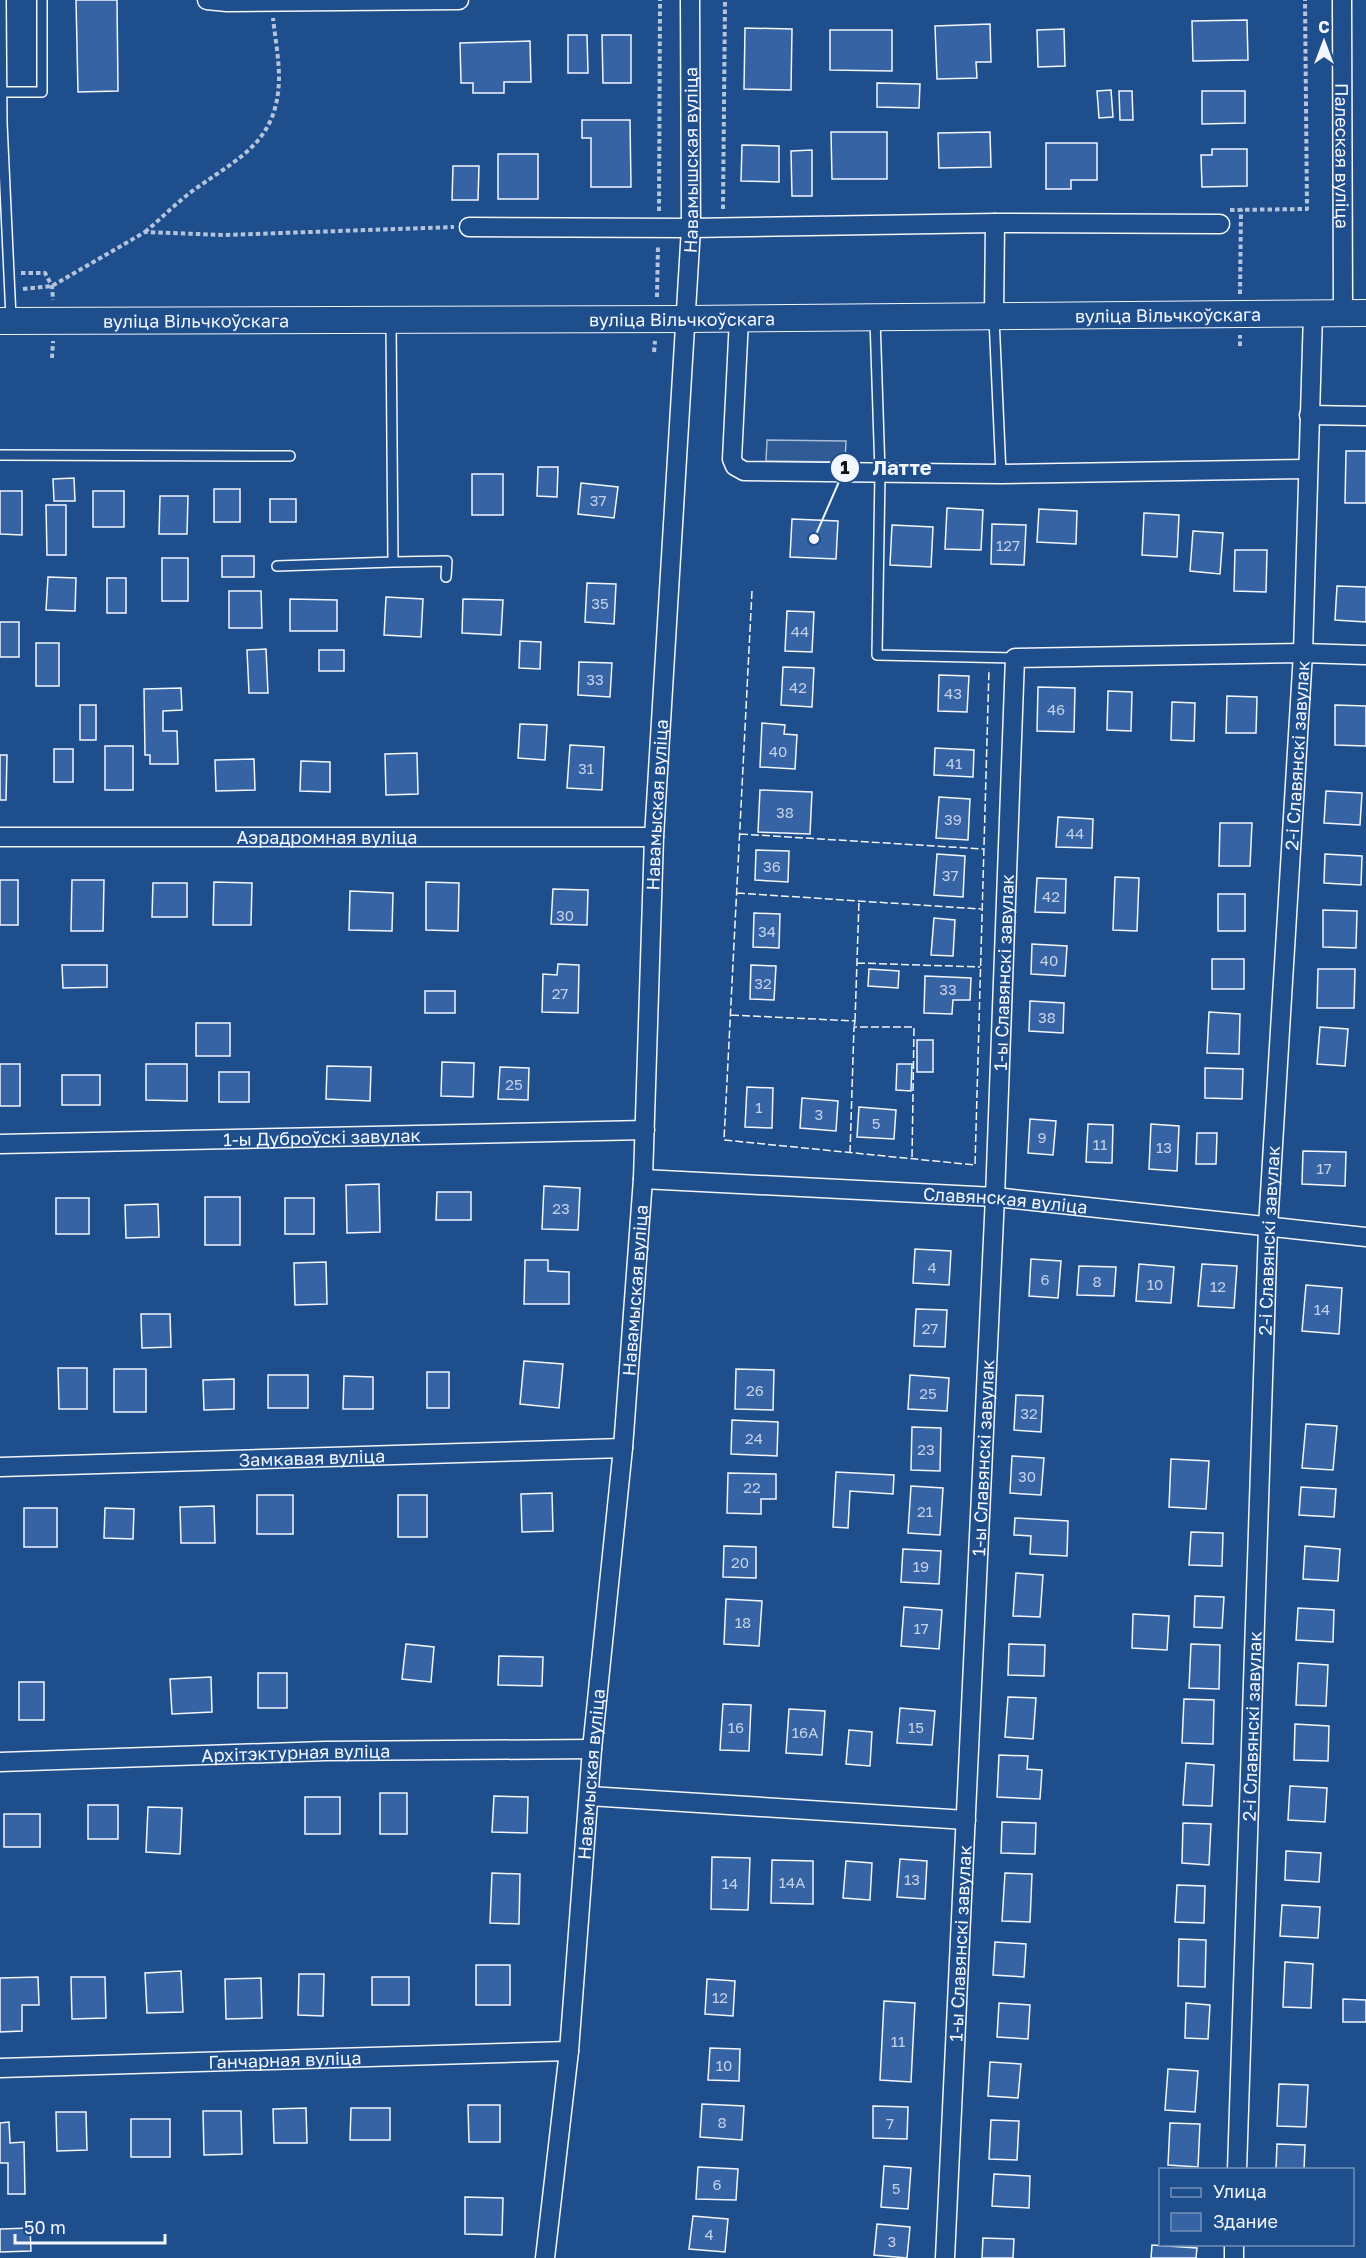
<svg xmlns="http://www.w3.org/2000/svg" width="1366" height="2258" viewBox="0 0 1366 2258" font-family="'Golos Text',sans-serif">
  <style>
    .parking { fill: #305b95; stroke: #a8bbd7; stroke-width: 1.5 }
    .building { fill: #3563a3; stroke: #f2f6ff; stroke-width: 1.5 }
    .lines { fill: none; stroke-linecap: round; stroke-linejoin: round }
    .service-casing { stroke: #f2f6ff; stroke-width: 12 }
    .minor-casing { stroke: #f2f6ff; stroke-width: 21 }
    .secondary-casing { stroke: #f2f6ff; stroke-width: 28 }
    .path { stroke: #b3c4dc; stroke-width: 4; stroke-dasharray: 4.5 3; stroke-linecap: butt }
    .service { stroke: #1f4e8c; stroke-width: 9 }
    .minor { stroke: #1f4e8c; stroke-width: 18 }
    .secondary { stroke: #1f4e8c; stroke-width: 26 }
    .fence { stroke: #f2f6ff; stroke-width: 1.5; stroke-dasharray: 8 3; stroke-linecap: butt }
    .labels { text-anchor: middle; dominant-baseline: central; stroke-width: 4.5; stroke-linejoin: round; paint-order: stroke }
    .number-label { font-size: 15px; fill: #c3d1e8 }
    .street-label { font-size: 18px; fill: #f2f6ff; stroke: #1f4e8c }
    .leader { fill: none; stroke: #f2f6ff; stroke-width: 2 }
    .callout-dot { fill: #f2f6ff; stroke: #1f4e8c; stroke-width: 2 }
    .mark-label { font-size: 18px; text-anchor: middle; font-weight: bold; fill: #111 }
    .callout-label { font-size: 20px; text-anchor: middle; font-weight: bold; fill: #f2f6ff; stroke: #1f4e8c; stroke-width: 4.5; stroke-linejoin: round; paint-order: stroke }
  </style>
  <rect width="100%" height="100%" fill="#1f4e8c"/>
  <path class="parking" d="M767 440 846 441 845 462 766 461Z"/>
  <path class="building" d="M76 0H117L118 91 78 92Z
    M1247 20 1248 60 1193 61 1192 21Z
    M990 24 991 62H976L977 78 937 79 935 26Z
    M745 28 792 29 791 90 744 89Z
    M1064 29 1065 66 1038 67 1037 30Z
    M830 30H892V71L830 70Z
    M568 35H587L588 73H568Z
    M602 35H631V83H603Z
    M530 41 531 82H504V93H473V83H461L460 43Z
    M877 83 920 84 919 108 877 107Z
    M1111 90 1113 117 1099 118 1097 91Z
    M1119 91H1132L1133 120H1120Z
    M1202 91H1245V123L1202 124Z
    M582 120H630L631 187H591V138H582Z
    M831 132H887V179H832Z
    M990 132 991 167 939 168 938 133Z
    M1046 143H1097V180H1071V189H1046Z
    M742 145 779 146V182L741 181Z
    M1212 149H1247V186L1202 187 1201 155H1212Z
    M812 150V196H792L791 151Z
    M498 154H538V199H498Z
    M453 166H479L478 200H452Z
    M1346 451H1366V503H1345Z
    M538 467H558L557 497 537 496Z
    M472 474H503V515H472Z
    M74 478 75 501H54L53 479Z
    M581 483 618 487 614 518 578 514Z
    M214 489H240V522H214Z
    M0 491H22V535L0 534Z
    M93 491H124V527H93Z
    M160 496H188L187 534H159Z
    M270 499H296V522H270Z
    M46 505H66V555H47Z
    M947 508 983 510 981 550 945 549Z
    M1039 509 1077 511 1076 544 1037 542Z
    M1144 513 1179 515 1177 557 1142 555Z
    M792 519 838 521 836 559 790 557Z
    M992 524 1026 525 1024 565 991 564Z
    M892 525 933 527 931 567 890 565Z
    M1193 531 1223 533 1220 574 1190 571Z
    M1235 550H1267L1266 592 1234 591Z
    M222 556H254V577H222Z
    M162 558H188V601H162Z
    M48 577 76 578 75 611 46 610Z
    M107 578H126V613H107Z
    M587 583 616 584 614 624 585 622Z
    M1337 586 1366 587V622L1335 620Z
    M229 591H261L262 628H229Z
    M386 597 423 599 421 637 384 635Z
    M290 599 337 600V631H290Z
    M463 599 503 600 501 635 462 633Z
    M787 611 814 612 812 652 785 651Z
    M0 622H19V657H0Z
    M520 641 541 642 540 669 519 668Z
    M36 643H59V686H36Z
    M266 649 268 693H249L247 650Z
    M319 650H344V671H319Z
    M579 662 612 663 610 697 578 695Z
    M783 667 814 668 812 707 781 705Z
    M939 675 969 676 967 712 938 711Z
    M1038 687 1075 688 1074 732 1037 731Z
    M181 688 182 710 163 711V731H177L178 764H150V755H145L144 689Z
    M1108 691 1132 692 1131 731 1107 730Z
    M1227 696 1257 697 1256 733H1226Z
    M1172 702 1195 703 1194 741 1171 740Z
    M80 705H96V740H80Z
    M1335 705 1366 706V746L1335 745Z
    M762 723 785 725 784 734 797 735 795 769 760 767Z
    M520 724 547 725 545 760 518 758Z
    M570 745 604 747 602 790 567 788Z
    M105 746H133V790H105Z
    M935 748 974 750 973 777 934 775Z
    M54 749H73V782H54Z
    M417 753 418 794 386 795 385 754Z
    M0 755H7L6 800H0Z
    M254 759 255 790 216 791 215 760Z
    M301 761 330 762V792L300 791Z
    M760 790 812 792 810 834 758 832Z
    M1326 791 1362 793 1360 825 1324 823Z
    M939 797 970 799 968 840 936 838Z
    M1058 817 1093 819 1092 848 1056 847Z
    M1220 823H1252L1250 866H1219Z
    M756 850 789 851 788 882 755 880Z
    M937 854 965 856 963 897 934 895Z
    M1325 854 1362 856 1361 885 1324 883Z
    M1115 877 1139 878 1137 931 1113 930Z
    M1037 878 1066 879 1065 913 1035 912Z
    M0 880H18V925H0Z
    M72 880H104L103 931H71Z
    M214 882 252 883 251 925H213Z
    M426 882 459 883 458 931 426 930Z
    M153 883H187V917H152Z
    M553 889 588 890 587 925 551 924Z
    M350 891 393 893 392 931 349 930Z
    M1218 894H1245V931H1218Z
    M1323 910 1357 911 1356 948 1323 947Z
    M754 913 780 914 779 948 753 947Z
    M934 918 955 920 953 956 931 955Z
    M1032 944 1067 946 1065 976 1031 974Z
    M1212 959H1244V989H1212Z
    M558 964 579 965 578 1013 542 1012 543 974 557 975Z
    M62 965H107V987L63 988Z
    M751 965 776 966 774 1000 750 999Z
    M869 969 899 971 898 988 868 986Z
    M1318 969H1355L1354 1008H1317Z
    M925 976 971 978 970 1000H953L952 1014 924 1013Z
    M425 991H455V1013H425Z
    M1030 1001 1064 1003 1063 1033 1029 1031Z
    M1209 1012 1240 1014 1239 1054 1207 1053Z
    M196 1023H230V1056H196Z
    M1320 1027 1348 1029 1345 1066 1317 1064Z
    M917 1040H933V1072H917Z
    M442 1062 474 1063 473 1097 441 1096Z
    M0 1064H20V1106H0Z
    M146 1064H187V1101L146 1100Z
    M897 1064H912L911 1091 896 1090Z
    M327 1066 371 1067 370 1101 326 1099Z
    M500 1067 529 1068 528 1100 498 1099Z
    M1205 1068 1243 1069 1242 1099 1205 1098Z
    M219 1072H249V1102H219Z
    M62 1075H100V1105H62Z
    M747 1087 773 1088 772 1128 745 1127Z
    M802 1098 838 1101 836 1131 800 1128Z
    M859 1107 896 1110 894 1139 857 1137Z
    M1030 1119 1056 1121 1053 1155 1028 1153Z
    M1088 1124 1113 1125 1112 1163 1086 1162Z
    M1151 1124 1179 1126 1177 1171 1149 1169Z
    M1197 1133H1217L1216 1164H1196Z
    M1303 1151 1346 1152 1345 1186 1302 1184Z
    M379 1184 380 1232 347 1233 346 1185Z
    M544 1186 580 1188 578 1230 542 1229Z
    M437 1192H471V1220H436Z
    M205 1197H240V1245H205Z
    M56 1198H89V1234H56Z
    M285 1198H314V1234H285Z
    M158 1204 159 1237 126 1238 125 1205Z
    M915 1249 951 1251 949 1285 913 1283Z
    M1031 1259 1061 1261 1058 1298 1029 1296Z
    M525 1260H548V1271L569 1272V1304H524Z
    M326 1262 327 1304 295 1305 294 1263Z
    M1139 1264 1174 1267 1171 1303 1136 1301Z
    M1202 1264 1237 1266 1234 1308 1198 1306Z
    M1079 1266 1116 1267 1114 1296 1077 1295Z
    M1306 1285 1342 1288 1339 1334 1302 1331Z
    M916 1309 947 1310 945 1347 914 1346Z
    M141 1314H170L171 1347 142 1348Z
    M524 1361 563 1364 559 1408 520 1404Z
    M58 1368H87V1409H59Z
    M114 1369H146V1412H114Z
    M736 1369 774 1370 773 1410 735 1409Z
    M427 1372H449V1408H427Z
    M268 1375H308V1408H268Z
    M910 1375 949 1378 947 1411 908 1409Z
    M344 1376 373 1377V1409H343Z
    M234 1379V1409L204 1410 203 1380Z
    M1016 1395 1043 1396 1041 1432 1014 1430Z
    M732 1420 778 1422 777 1456 731 1454Z
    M1306 1424 1337 1426 1333 1470 1302 1468Z
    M912 1427 941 1428 940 1471 911 1470Z
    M1012 1456 1044 1458 1041 1495 1010 1493Z
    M1171 1459 1209 1461 1206 1509 1169 1507Z
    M836 1472 894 1475 893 1494 850 1491 848 1528 833 1527Z
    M728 1473 776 1474V1499H761V1514L727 1513Z
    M911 1486 943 1488 940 1535 908 1533Z
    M1301 1487 1336 1489 1334 1517 1299 1515Z
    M552 1493 553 1531 522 1532 521 1494Z
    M257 1495H293V1534H257Z
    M398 1495H427V1537H398Z
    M214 1506 215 1543H181L180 1507Z
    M24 1508H57V1547H24Z
    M105 1508 134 1509 133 1539 104 1538Z
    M1015 1518 1068 1521 1067 1556 1030 1554 1031 1536 1014 1535Z
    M1191 1532 1223 1533 1222 1566 1189 1565Z
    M724 1546 756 1547V1578L723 1577Z
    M1305 1546 1340 1549 1338 1581 1303 1579Z
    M903 1549 941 1551 939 1584 901 1582Z
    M1016 1573 1043 1575 1040 1617 1013 1616Z
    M1195 1596 1224 1597 1222 1628 1194 1627Z
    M726 1599 762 1601 759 1646 724 1644Z
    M904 1607 942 1610 939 1649 901 1646Z
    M1298 1608 1334 1610 1333 1642 1296 1640Z
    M1133 1614 1169 1616 1167 1650 1132 1648Z
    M406 1644 434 1647 431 1682 402 1679Z
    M1009 1644 1045 1645 1044 1676 1008 1675Z
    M1191 1644 1220 1645 1219 1689 1189 1688Z
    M499 1656 543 1657 542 1686 498 1685Z
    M1298 1663 1328 1665 1326 1706 1296 1705Z
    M258 1673H287V1708H258Z
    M211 1677 212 1712 172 1714 170 1679Z
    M19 1682H44V1720H19Z
    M1008 1697 1036 1698 1033 1739 1005 1737Z
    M1184 1699 1214 1700 1213 1744 1182 1743Z
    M723 1704 751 1705 749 1751 720 1750Z
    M900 1708 935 1711 932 1745 897 1743Z
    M789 1709 825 1711 822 1755 786 1753Z
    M1295 1724 1329 1726 1328 1761 1294 1760Z
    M849 1730 872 1732 870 1766 846 1764Z
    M999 1755 1028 1756 1027 1769 1042 1770 1040 1799 997 1797Z
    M1186 1763 1214 1765 1212 1806 1183 1805Z
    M1290 1786 1327 1788 1325 1822 1288 1820Z
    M380 1793H407V1834H380Z
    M494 1796 528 1797 527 1833 492 1832Z
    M305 1797H340V1834H305Z
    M88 1805H118V1839H88Z
    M148 1807 182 1808 180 1854 146 1852Z
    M4 1814H40V1847H4Z
    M1002 1822 1036 1823 1035 1854 1001 1853Z
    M1183 1823 1211 1824 1209 1865 1182 1863Z
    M1286 1851 1321 1853 1319 1882 1285 1880Z
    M712 1857 750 1858 748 1910 711 1909Z
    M900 1859 927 1861 925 1899 897 1897Z
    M772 1860 813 1861V1904L771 1903Z
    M846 1861 872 1863 870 1900 843 1898Z
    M492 1873 520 1874 519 1924 490 1923Z
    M1005 1873 1032 1874 1030 1922 1002 1921Z
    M1177 1885 1205 1886 1204 1923 1175 1922Z
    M1282 1905 1320 1907 1318 1938 1280 1936Z
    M1179 1939 1206 1940 1205 1987 1178 1986Z
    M995 1942 1026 1944 1024 1977 993 1975Z
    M1285 1962 1313 1964 1311 2008 1283 2007Z
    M476 1965H510V2005H476Z
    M181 1971 183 2012 147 2013 145 1973Z
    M299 1974H324L323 2016 298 2015Z
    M38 1977 39 2005H22V2031L0 2032V1978Z
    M71 1977H105L106 2018 72 2019Z
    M372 1977H409V2005H372Z
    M261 1978 262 2018 226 2019 225 1979Z
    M707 1979 735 1981 733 2016 705 2014Z
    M1343 1999 1366 2000V2022H1343Z
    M884 2001 915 2003 911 2082 880 2080Z
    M999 2003 1030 2005 1028 2039 997 2037Z
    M1186 2003 1210 2005 1208 2039 1185 2038Z
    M710 2048 740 2049 739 2081 708 2080Z
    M990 2062 1021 2064 1018 2098 988 2096Z
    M1168 2069 1198 2071 1195 2112 1165 2110Z
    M1279 2084 1308 2085 1306 2127 1277 2126Z
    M702 2104 744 2106 742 2140 700 2137Z
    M468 2105H500V2142H469Z
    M873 2106 908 2107 907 2139 873 2138Z
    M306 2108 307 2143H274L273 2109Z
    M351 2108H390V2140H350Z
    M203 2111H241L242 2154 204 2155Z
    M56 2112H86L87 2150 57 2151Z
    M131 2119H170V2157H131Z
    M991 2120 1019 2121 1017 2160 989 2159Z
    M9 2122 10 2143 24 2142 25 2194H8V2163H0V2123Z
    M1170 2123 1200 2124 1198 2167 1168 2165Z
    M1277 2144 1305 2145 1304 2170H1276Z
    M884 2166 911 2168 908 2209 881 2207Z
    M698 2167 738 2169 736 2200 696 2199Z
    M994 2174 1030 2176 1029 2208 992 2206Z
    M465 2197 503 2198 502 2235 465 2234Z
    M693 2216 728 2219 725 2252 689 2249Z
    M877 2224 910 2227 907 2258 874 2255Z
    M30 2228 31 2251 0 2252V2229Z
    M983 2238 1014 2239 1013 2258H982Z
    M1152 2245 1197 2248 1196 2258H1151Z"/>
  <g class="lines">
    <defs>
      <path id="service" d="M1 0 2 123
        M2 92H42V0
        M0 123H2L11 318
        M994 318 1001 474
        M875 319 880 473 877 655 1015 658
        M0 455 290 456
        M393 562 447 561 446 577
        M277 566 393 562 391 321"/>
      <g id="minor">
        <path d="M207 0 227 2 459 0"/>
        <path id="s1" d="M1342 0 1343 313"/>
        <path d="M469 227 691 228 995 223 1220 224"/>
        <path d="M994 315 995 223"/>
        <path d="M739 319 732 459 735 466 744 471 1001 474 1307 469"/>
        <path d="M1309 415 1366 416"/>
        <path id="s2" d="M0 837H654"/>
        <path id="s3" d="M0 1144 645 1130"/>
        <path id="s4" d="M643 1179 995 1197 1366 1237"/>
        <path id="s5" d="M0 1467 623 1448"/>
        <path id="s6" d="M0 1762 325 1751 592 1749"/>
        <path d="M589 1796 966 1820"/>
        <path id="s7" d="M0 2068 569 2051"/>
        <path id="s8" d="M1237 2170 1268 1227 1303 653 1313 313"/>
        <path id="s9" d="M545 2258 569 2051 592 1749 623 1448 643 1179 654 837 691 228 690 0"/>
        <path id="s10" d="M945 2258 995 1197 1015 658 1303 653 1366 655"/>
        <path d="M1234 2258V2244"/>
      </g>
      <g id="secondary">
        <path id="s11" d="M0 321 687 319 1366 313"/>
      </g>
    </defs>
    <use href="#service" class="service-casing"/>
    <use href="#minor" class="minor-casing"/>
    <use href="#secondary" class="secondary-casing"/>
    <path class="path" d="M723 209 725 0
      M1230 210 1307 209 1305 0
      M659 211 660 0
      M145 232C163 217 179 200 198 187 242 156 278 140 279 78 279 58 275 37 273 18
      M21 273H45L52 286 53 300
      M23 289 52 286 145 232 224 235 454 227
      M1240 294 1241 209
      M657 297 658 245
      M1240 346V335
      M654 352 655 341
      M52 358 53 341"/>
    <use href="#service" class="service"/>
    <use href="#minor" class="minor"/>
    <use href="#secondary" class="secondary"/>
    <path class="fence" d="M752 591 724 1140 975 1165 989 669
      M740 834 983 849
      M737 893 981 909
      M857 963 980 967
      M731 1015 855 1021 854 1027
      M855 1021 859 901
      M850 1153 854 1027H914L912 1159"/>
  </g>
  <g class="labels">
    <g class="number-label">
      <text x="598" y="500">37</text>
      <text x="1008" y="545">127</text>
      <text x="600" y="603">35</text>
      <text x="800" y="631">44</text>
      <text x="595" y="679">33</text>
      <text x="798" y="687">42</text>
      <text x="953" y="693">43</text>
      <text x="1056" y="709">46</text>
      <text x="778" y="751">40</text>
      <text x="954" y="763">41</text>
      <text x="586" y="768">31</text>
      <text x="785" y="812">38</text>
      <text x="953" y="819">39</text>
      <text x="1075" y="833">44</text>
      <text x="772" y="866">36</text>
      <text x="950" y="875">37</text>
      <text x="1051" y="896">42</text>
      <text x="565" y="915">30</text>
      <text x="767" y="931">34</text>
      <text x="1049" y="960">40</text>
      <text x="763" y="983">32</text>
      <text x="948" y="989">33</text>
      <text x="560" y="993">27</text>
      <text x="1047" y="1017">38</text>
      <text x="514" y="1084">25</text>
      <text x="759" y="1107">1</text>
      <text x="819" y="1114">3</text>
      <text x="876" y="1123">5</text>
      <text x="1042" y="1137">9</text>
      <text x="1100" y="1144">11</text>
      <text x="1164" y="1147">13</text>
      <text x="1324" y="1168">17</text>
      <text x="561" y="1208">23</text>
      <text x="932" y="1267">4</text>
      <text x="1045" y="1279">6</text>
      <text x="1097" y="1281">8</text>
      <text x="1155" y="1284">10</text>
      <text x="1218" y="1286">12</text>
      <text x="1322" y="1309">14</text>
      <text x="930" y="1328">27</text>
      <text x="755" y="1390">26</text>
      <text x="928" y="1393">25</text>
      <text x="1029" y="1413">32</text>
      <text x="754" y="1438">24</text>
      <text x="926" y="1449">23</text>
      <text x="1027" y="1476">30</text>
      <text x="752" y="1487">22</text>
      <text x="925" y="1511">21</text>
      <text x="740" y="1562">20</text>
      <text x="921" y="1566">19</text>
      <text x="743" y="1622">18</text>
      <text x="921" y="1628">17</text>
      <text x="736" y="1727">16</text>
      <text x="916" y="1727">15</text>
      <text x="805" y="1732">16А</text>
      <text x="912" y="1879">13</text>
      <text x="792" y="1882">14А</text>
      <text x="730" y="1883">14</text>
      <text x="720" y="1997">12</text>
      <text x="898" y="2041">11</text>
      <text x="724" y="2065">10</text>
      <text x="722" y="2122">8</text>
      <text x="890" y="2123">7</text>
      <text x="717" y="2184">6</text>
      <text x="896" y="2188">5</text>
      <text x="709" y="2234">4</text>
      <text x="892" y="2241">3</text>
    </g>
    <g class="street-label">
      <text stroke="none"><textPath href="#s1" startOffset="156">Палеская вуліца</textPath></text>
      <text stroke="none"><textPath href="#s9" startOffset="2104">Навамышская вуліца</textPath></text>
      <text stroke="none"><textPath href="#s11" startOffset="1168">вуліца Вільчкоўскага</textPath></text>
      <text stroke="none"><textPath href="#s11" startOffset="682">вуліца Вільчкоўскага</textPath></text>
      <text stroke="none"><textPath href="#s11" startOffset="196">вуліца Вільчкоўскага</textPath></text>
      <text stroke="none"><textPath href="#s8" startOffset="1416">2-і Славянскі завулак</textPath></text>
      <text stroke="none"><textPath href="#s9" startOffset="1458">Навамыская вуліца</textPath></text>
      <text stroke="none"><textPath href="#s2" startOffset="327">Аэрадромная вуліца</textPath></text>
      <text stroke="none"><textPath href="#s10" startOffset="1287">1-ы Славянскі завулак</textPath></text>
      <text stroke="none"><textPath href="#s3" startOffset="322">1-ы Дуброўскі завулак</textPath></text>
      <text stroke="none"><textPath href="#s4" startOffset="363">Славянская вуліца</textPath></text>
      <text stroke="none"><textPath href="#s8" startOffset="930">2-і Славянскі завулак</textPath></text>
      <text stroke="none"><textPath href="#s9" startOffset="972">Навамыская вуліца</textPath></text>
      <text stroke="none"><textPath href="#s5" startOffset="312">Замкавая вуліца</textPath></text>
      <text stroke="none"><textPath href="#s10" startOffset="801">1-ы Славянскі завулак</textPath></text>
      <text stroke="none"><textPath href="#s8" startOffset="444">2-і Славянскі завулак</textPath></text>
      <text stroke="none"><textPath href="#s6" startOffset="296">Архітэктурная вуліца</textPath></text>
      <text stroke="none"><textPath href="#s9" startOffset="486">Навамыская вуліца</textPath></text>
      <text stroke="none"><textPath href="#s10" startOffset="315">1-ы Славянскі завулак</textPath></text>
      <text stroke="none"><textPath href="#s7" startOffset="285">Ганчарная вуліца</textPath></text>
    </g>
  </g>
  <path class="leader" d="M814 539L845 468"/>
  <g class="callout-dot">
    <circle cx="814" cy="539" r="6"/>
    <circle cx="845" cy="468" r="15"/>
  </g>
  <g class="mark-label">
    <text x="845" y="474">1</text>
  </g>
  <g class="callout-label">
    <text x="902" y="475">Латте</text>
  </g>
  <rect x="1159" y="2168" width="195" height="78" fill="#1f4e8c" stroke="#7391ba" stroke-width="1.5"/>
  <rect x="1171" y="2188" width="30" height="9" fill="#1f4e8c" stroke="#7391ba" stroke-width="1.5"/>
  <text x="1213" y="2198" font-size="18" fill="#f2f6ff">Улица</text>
  <rect x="1171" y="2213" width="30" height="18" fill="#3563a3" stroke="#7391ba" stroke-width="1.5"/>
  <text x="1213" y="2228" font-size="18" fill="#f2f6ff">Здание</text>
  <g transform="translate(1324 42)" stroke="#1f4e8c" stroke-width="4.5" paint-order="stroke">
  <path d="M0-4.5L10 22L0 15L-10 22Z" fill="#f2f6ff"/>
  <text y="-9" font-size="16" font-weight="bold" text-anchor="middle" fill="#f2f6ff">С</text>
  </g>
  <path d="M15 2234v9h150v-9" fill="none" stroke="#f2f6ff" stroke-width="3"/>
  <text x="24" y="2234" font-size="18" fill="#f2f6ff" stroke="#1f4e8c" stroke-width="4.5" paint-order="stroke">50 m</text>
</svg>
